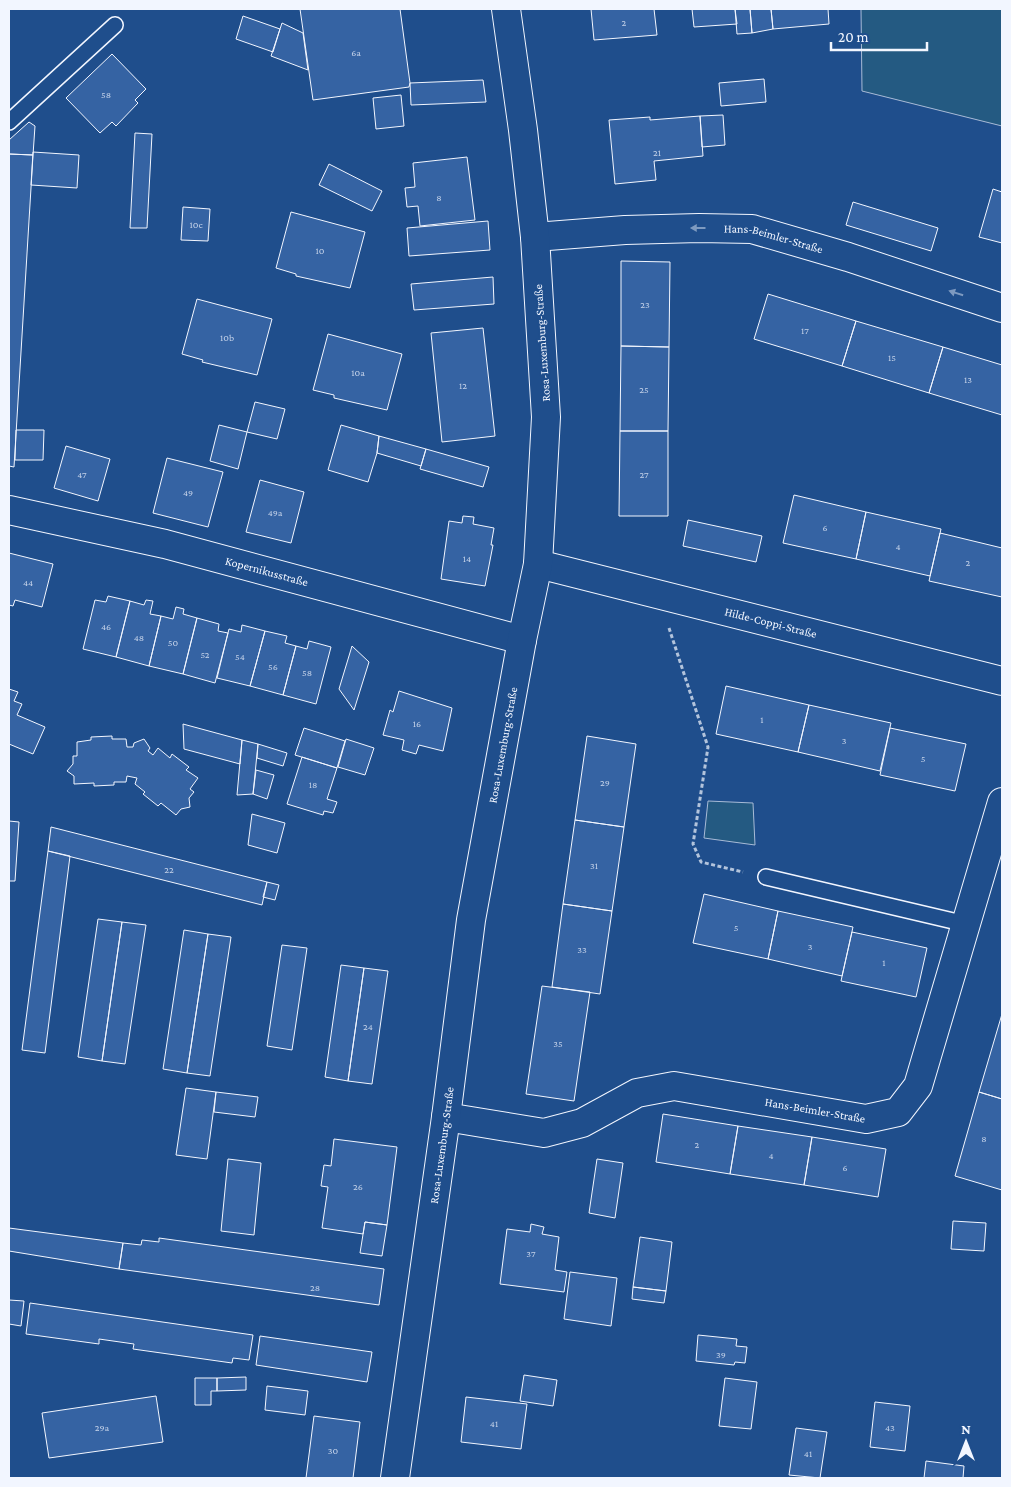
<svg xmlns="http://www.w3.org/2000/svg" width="1011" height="1487" viewBox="0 0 1011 1487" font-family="'Crimson Pro',serif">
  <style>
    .green { fill: #245a82; stroke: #a8bbd7 }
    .building { fill: #3563a3; stroke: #f2f6ff }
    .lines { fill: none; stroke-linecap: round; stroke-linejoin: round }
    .service-casing { stroke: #f2f6ff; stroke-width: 18 }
    .minor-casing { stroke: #f2f6ff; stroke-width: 30 }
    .path { stroke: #b3c4dc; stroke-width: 3; stroke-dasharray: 4 2.5; stroke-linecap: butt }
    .service { stroke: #1f4e8c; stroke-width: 15 }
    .minor { stroke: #1f4e8c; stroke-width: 28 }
    .oneway { fill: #7e9ac0 }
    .labels { text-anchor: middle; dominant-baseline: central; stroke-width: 4; stroke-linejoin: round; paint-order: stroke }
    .number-label { font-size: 10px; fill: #c3d1e8 }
    .street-label { font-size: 12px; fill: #f2f6ff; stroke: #1f4e8c }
  </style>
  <rect width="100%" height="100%" fill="#1f4e8c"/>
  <path class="green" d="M861 9H1002V126L862 91Z
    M708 801 753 803 755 845 704 838Z"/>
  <path class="building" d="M300 9H400L410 83 409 87 313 100Z
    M591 9H654L657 35 594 40Z
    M692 9H735L737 24 694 27Z
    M735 9H750L752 33 737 34Z
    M750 9H771L773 29 752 33Z
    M771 9H828L829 24 773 29Z
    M243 16 280 29 273 52 236 39Z
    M282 23 303 33 308 70 271 56Z
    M112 54 146 89 135 100 138 103 116 126 112 122 100 133 66 98Z
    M764 79 766 102 721 106 719 83Z
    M483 80 486 102 411 105 410 83Z
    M401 95 404 126 376 129 373 98Z
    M723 115 725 145 702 147 700 116Z
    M700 116 703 156 654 161 656 180 615 184 609 120 650 117V120Z
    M29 122 35 126 33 155 9 154V140Z
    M135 133 152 134 147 228H130Z
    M33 152 79 155 77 188 31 185Z
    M9 154 33 155 14 467 9 466Z
    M467 157 475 220 420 226 418 206 407 207 405 188 415 187 413 163Z
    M329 164 382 191 372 211 319 185Z
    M993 189 1002 192V243L979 237Z
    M853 202 938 228 931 251 846 225Z
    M183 207 210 209 208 241 181 240Z
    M291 212 365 232 350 288 296 276V274L276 268Z
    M488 221 490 250 409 256 407 228Z
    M621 261 670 262 669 347 621 346Z
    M493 277 494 304 414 310 411 284Z
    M768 294 856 321 842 366 754 339Z
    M197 299 272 319 257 375 202 362 203 360 182 354Z
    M856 321 943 347 929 393 842 366Z
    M483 328 495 436 442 442 431 333Z
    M328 334 402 354 387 410 334 398V395L313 390Z
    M621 346 669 347 668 431H620Z
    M943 347 1002 365V415L929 393Z
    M255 402 285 409 277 439 247 432Z
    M219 425 247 432 238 469 210 461Z
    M341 425 379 436 377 453 368 482 328 470Z
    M16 430H44L43 460H15Z
    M620 431H668V516H619Z
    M379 436 426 449 421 466 377 453Z
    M66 446 110 459 98 501 54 488Z
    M426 449 489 467 483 487 420 469Z
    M167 458 223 472 208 527 153 513Z
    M260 480 304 492 291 543 246 532Z
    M794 495 866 512 856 559 783 543Z
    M866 512 941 529 930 576 856 559Z
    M463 516 474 517 473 524 494 528 491 545H493L485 586 441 579 449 521 462 523Z
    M688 520 762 536 756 562 683 546Z
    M940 533 1002 548V597L929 581Z
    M9 553 53 564 42 607 15 600 13 606 9 605Z
    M108 596 130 601 116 657 83 649 95 600 106 602Z
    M146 600 153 601 150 614 161 616 149 666 116 657 130 601 144 605Z
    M176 607 184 609 183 614 197 618 183 674 149 666 161 616 173 619Z
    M197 618 219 624 218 631 228 633 215 683 183 674Z
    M242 625 265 631 250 686 217 678 229 629 241 632Z
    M265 631 287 636 285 643 296 646 283 695 250 686Z
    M309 641 331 647 316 704 283 695 296 646 307 649Z
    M352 646 369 662 354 710 339 689Z
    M726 686 809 705 798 752 716 734Z
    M9 689 18 692 14 701 22 704 17 715 45 727 33 754 9 744Z
    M399 691 452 708 443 751 419 745 416 754 402 750 404 740 383 735 390 710 393 712Z
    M809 705 891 723 880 771 798 752Z
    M183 724 242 740 240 764 184 749Z
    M304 728 345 741 337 768 295 755Z
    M890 728 966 744 955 791 880 775Z
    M112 736V739H126L127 747H133L134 743 144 739 150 748 148 751 153 755 158 748 170 758 172 754 189 767 186 770 198 778 190 789 194 792 189 798 190 807 181 809 176 815 161 803 158 806 143 794 145 792 135 784 137 778 127 776 126 782H114V785L94 786V783L74 784V776L67 771 73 764V756H77V742L91 740V737Z
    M587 736 636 744 624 827 575 820Z
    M346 739 374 748 365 775 338 767Z
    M242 740 258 744 253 794 237 795Z
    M258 744 287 753 283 766 257 758Z
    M302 757 337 768 327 799 337 802 333 813 324 811 323 815 287 804Z
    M256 770 274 775 267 799 253 794Z
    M252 814 285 823 277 853 248 845Z
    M575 820 624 827 612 911 563 904Z
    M9 821 19 822 15 881H9Z
    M51 827 267 882 262 905 48 851Z
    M48 851 70 856 45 1053 22 1050Z
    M267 882 279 885 275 900 263 897Z
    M704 894 778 911 768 959 693 943Z
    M563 904 612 911 600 994 552 987Z
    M778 911 853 927 842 976 768 959Z
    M98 919 122 922 102 1061 78 1057Z
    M122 922 146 925 125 1064 102 1061Z
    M184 930 208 934 187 1073 163 1069Z
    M852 932 927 948 916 997 841 981Z
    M208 934 231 937 210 1076 187 1073Z
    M282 945 307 948 292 1050 267 1046Z
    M341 965 364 968 348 1081 325 1077Z
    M364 968 388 971 372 1084 348 1081Z
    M542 986 590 992 574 1101 526 1094Z
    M1002 1014V1099L979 1092Z
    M186 1088 216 1092 207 1159 176 1155Z
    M216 1092 258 1097 255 1117 214 1112Z
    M979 1092 1002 1099V1190L955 1176Z
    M663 1114 738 1126 730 1174 656 1162Z
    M738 1126 812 1137 804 1185 730 1174Z
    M812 1137 886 1149 878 1197 804 1185Z
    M334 1139 397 1147 387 1225 365 1222 363 1234 322 1228 328 1187 321 1186 324 1165 331 1166Z
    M228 1159 261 1163 254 1235 221 1231Z
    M597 1159 623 1163 615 1218 589 1213Z
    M953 1221 986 1223 984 1251 951 1249Z
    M365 1222 387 1225 382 1256 360 1253Z
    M531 1224 544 1227 542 1234 559 1237 555 1270 567 1272 564 1292 500 1284 507 1229 530 1232Z
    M9 1228 123 1243 119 1269 9 1251Z
    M640 1237 672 1242 666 1291 633 1287Z
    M159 1238 384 1269 379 1305 119 1269 123 1243 141 1245 142 1240 159 1242Z
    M570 1272 617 1278 611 1326 564 1319Z
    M633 1287 666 1291 664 1303 632 1299Z
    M9 1300 24 1301 21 1326 9 1324Z
    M30 1303 253 1335 249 1360 233 1358 232 1363 133 1349 134 1344 99 1339V1344L26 1334Z
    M698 1335 737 1339 736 1346 747 1347 745 1363 735 1362 734 1365 696 1361Z
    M260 1336 372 1352 367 1382 256 1365Z
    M524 1375 557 1380 553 1406 520 1401Z
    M246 1377V1390L217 1391V1378Z
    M195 1378H217V1391H211V1405H195Z
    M725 1378 757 1382 751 1429 719 1426Z
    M267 1386 308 1391 305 1415 265 1410Z
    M156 1396 163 1442 49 1458 42 1413Z
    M466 1397 527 1404 521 1449 461 1442Z
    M875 1402 910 1406 905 1451 870 1447Z
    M314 1416 360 1422 353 1478H306Z
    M796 1428 827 1432 820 1478 789 1475Z
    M926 1461 964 1466 963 1478H924Z"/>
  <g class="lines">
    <defs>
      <path id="service" d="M9 122 115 25
        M766 877 966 924"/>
      <g id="minor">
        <path id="s1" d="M535 237 625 230 699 228 752 229 848 257 1002 308"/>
        <path id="s2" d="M9 510 165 544 522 640"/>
        <path id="s3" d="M538 564 1002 681"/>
        <path id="s4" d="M446 1117 544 1133 582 1123 637 1093 674 1086 866 1119 898 1112 918 1086 1002 802"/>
        <path id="s5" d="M395 1478 446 1117 471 920 522 640 538 564 546 417 535 237 523 130 506 9"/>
      </g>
    </defs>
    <use href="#service" class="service-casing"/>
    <use href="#minor" class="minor-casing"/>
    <path class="path" d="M669 628 708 747 693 844 701 862 743 872"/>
    <use href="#service" class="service"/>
    <use href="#minor" class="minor"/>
  </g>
  <defs><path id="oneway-solid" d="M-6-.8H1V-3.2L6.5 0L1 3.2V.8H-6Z" transform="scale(1.25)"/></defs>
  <g class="oneway">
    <use href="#oneway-solid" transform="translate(698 228) rotate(180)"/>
    <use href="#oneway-solid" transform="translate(956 293) rotate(-162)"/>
  </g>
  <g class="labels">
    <g class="number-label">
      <text x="624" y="22">2</text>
      <text x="356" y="52">6a</text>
      <text x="106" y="94">58</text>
      <text x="657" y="152">21</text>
      <text x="439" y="197">8</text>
      <text x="196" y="224">10c</text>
      <text x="320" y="250">10</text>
      <text x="645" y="304">23</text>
      <text x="805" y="330">17</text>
      <text x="227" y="337">10b</text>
      <text x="892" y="357">15</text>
      <text x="358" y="372">10a</text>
      <text x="968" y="379">13</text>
      <text x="463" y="385">12</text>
      <text x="644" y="389">25</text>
      <text x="82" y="474">47</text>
      <text x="644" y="474">27</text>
      <text x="188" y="492">49</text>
      <text x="275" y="512">49a</text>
      <text x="825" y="527">6</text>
      <text x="898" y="546">4</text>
      <text x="467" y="558">14</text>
      <text x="968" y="562">2</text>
      <text x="28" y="582">44</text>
      <text x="106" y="626">46</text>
      <text x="139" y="637">48</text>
      <text x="173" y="642">50</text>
      <text x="205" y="654">52</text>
      <text x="240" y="656">54</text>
      <text x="273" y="666">56</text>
      <text x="307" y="672">58</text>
      <text x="762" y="719">1</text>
      <text x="417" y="723">16</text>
      <text x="844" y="740">3</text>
      <text x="923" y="758">5</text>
      <text x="605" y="782">29</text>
      <text x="313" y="784">18</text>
      <text x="594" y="865">31</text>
      <text x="169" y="869">22</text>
      <text x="736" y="927">5</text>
      <text x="810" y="946">3</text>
      <text x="582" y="949">33</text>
      <text x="884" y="962">1</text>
      <text x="368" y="1026">24</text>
      <text x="558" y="1043">35</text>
      <text x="984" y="1138">8</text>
      <text x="697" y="1144">2</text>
      <text x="771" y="1155">4</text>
      <text x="845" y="1167">6</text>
      <text x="358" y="1186">26</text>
      <text x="531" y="1253">37</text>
      <text x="315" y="1287">28</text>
      <text x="721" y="1354">39</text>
      <text x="494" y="1423">41</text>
      <text x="102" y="1427">29a</text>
      <text x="890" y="1427">43</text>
      <text x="333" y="1450">30</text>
      <text x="808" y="1453">41</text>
    </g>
    <g class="street-label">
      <text stroke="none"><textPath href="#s1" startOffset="240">Hans-Beimler-Straße</textPath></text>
      <text transform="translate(542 343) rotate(-94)">Rosa-Luxemburg-Straße</text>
      <text stroke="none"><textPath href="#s2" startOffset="265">Kopernikusstraße</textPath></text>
      <text stroke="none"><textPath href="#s3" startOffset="240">Hilde-Coppi-Straße</textPath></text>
      <text stroke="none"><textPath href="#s5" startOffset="741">Rosa-Luxemburg-Straße</textPath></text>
      <text stroke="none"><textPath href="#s4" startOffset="382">Hans-Beimler-Straße</textPath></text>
      <text stroke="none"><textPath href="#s5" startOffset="336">Rosa-Luxemburg-Straße</textPath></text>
    </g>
  </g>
  <rect width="1011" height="1487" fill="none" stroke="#f2f6ff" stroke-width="20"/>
  <g transform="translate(966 1442)" stroke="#1f4e8c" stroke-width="4" paint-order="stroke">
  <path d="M0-4L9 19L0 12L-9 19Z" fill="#f2f6ff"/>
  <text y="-8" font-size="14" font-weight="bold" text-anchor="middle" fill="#f2f6ff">N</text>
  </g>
  <path d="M831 42v8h96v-8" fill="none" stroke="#f2f6ff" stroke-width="2.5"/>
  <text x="838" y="42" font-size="15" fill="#f2f6ff" stroke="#1f4e8c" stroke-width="4" paint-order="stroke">20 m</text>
</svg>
